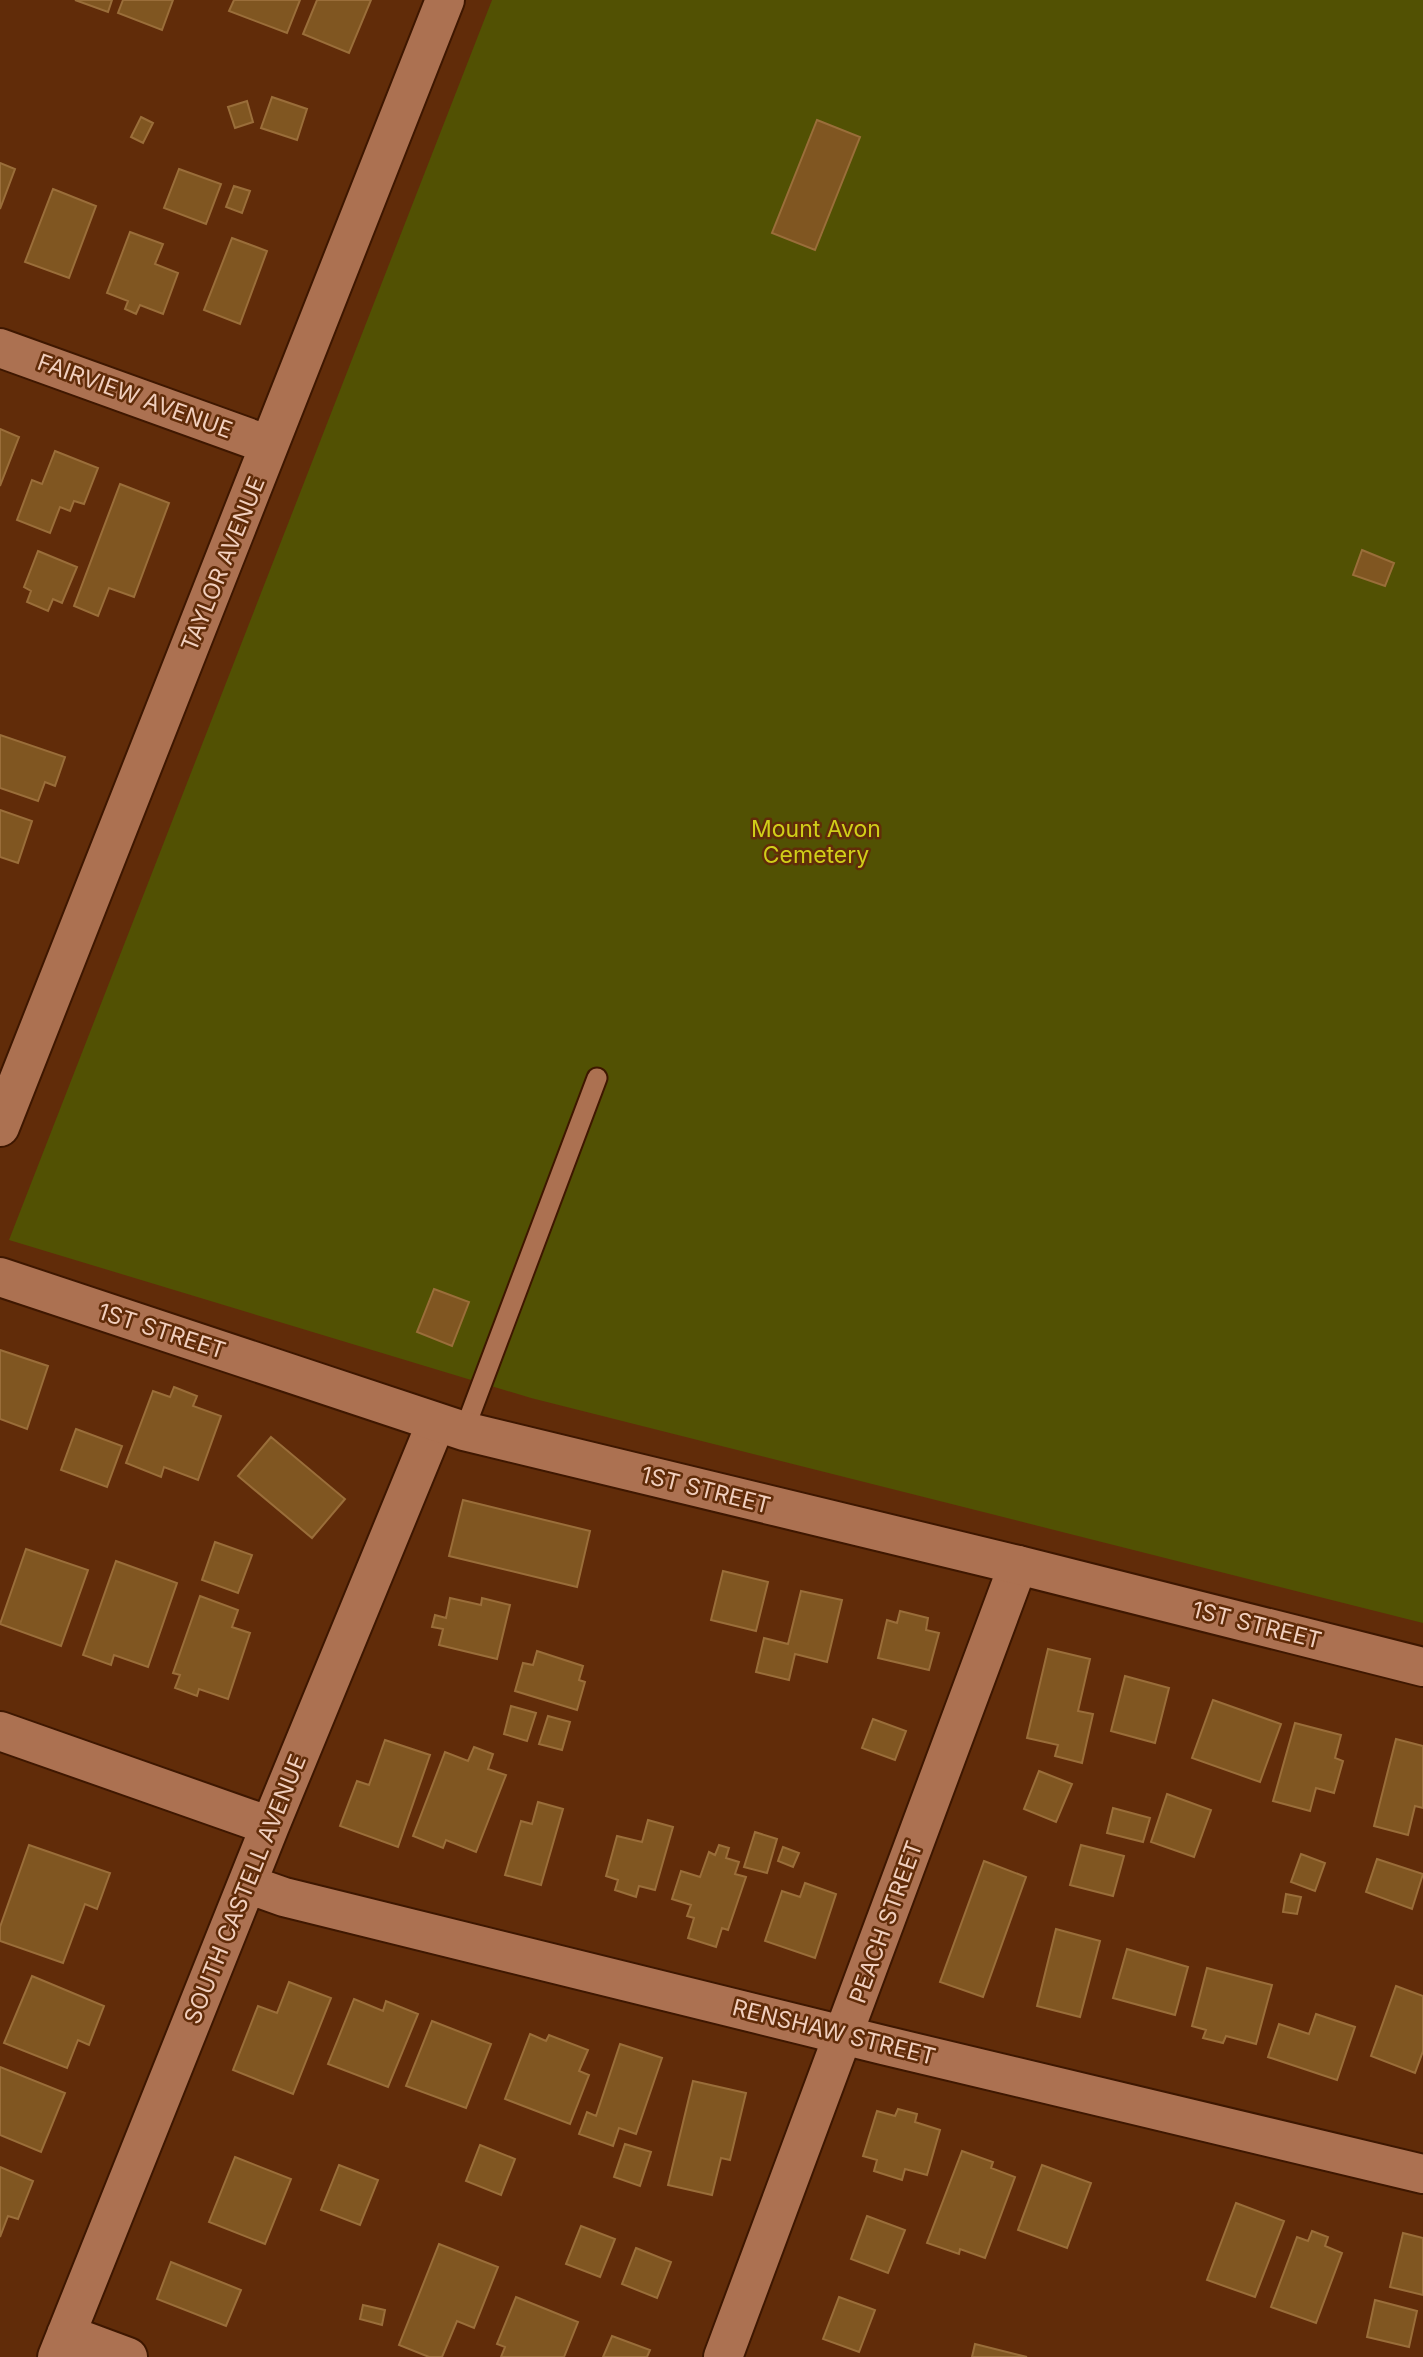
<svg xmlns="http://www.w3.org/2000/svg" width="1423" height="2357" viewBox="0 0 1423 2357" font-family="Inter,sans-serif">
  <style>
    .green { fill: #525103 }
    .building { fill: #805621; stroke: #9a6e3a; stroke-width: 2 }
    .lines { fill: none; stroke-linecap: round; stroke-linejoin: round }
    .service-casing { stroke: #3e1700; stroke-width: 23 }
    .minor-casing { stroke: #3e1700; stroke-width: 42 }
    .tertiary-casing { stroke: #3e1700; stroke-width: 42 }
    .service { stroke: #ac7151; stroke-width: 19 }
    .minor { stroke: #ac7151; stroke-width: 38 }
    .tertiary { stroke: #ac7151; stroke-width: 38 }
    .labels { text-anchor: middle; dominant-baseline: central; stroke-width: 5; stroke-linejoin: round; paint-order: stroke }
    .street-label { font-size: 23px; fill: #f1cfbe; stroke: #612c09 }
    .park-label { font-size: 23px; fill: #d0ce19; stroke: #612c09 }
  </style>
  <rect width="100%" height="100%" fill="#612c09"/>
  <path class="green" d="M492 0H1423V1623L531 1398 9 1240Z"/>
  <path class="building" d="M75 0H112L108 12Z
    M123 0H173L162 30 118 13Z
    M234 0H300L287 33 229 11Z
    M317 0H371L349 53 303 34Z
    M272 97 307 109 297 140 261 128Z
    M247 101 253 122 235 128 228 107Z
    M141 117 153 123 143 143 131 137Z
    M817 120 860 137 815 250 772 233Z
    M0 163 15 169 0 209Z
    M179 169 221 184 206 224 164 208Z
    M234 186 250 191 242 213 226 207Z
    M53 189 96 206 69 278 25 262Z
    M130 232 163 244 155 264 178 273 163 314 140 305 136 314 125 309 128 301 107 293Z
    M232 238 267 251 240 324 204 310Z
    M0 429 19 437 0 486Z
    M55 451 98 468 84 504 74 501 70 511 60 507 50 533 17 520 32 480 42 484Z
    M120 484 169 503 134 597 109 588 98 616 74 606Z
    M1362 550 1394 563 1385 586 1353 575Z
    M38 551 77 567 62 603 53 599 48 611 27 602 31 591 24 587Z
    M0 735 65 757 55 786 45 782 38 801 0 788Z
    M0 810 32 821 18 863 0 857Z
    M434 1289 469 1302 452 1346 417 1332Z
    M0 1350 48 1366 27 1429 0 1419Z
    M174 1387 197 1396 193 1406 221 1416 198 1480 164 1467 161 1477 126 1463 153 1391 170 1397Z
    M76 1429 122 1446 107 1487 61 1470Z
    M271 1437 345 1499 312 1538 238 1476Z
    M463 1500 590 1531 577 1587 449 1556Z
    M215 1542 252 1555 238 1593 202 1580Z
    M26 1549 88 1570 61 1646 0 1624Z
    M116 1561 177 1583 148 1667 114 1655 111 1665 83 1655Z
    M723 1571 768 1582 756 1631 711 1620Z
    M801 1591 842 1600 827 1662 795 1654 789 1680 756 1672 764 1638 788 1644Z
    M200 1596 238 1610 232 1627 250 1633 228 1699 199 1689 197 1696 175 1688 180 1675 173 1673Z
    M450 1598 481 1605 482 1598 510 1605 497 1659 439 1645 443 1629 432 1627 435 1615 446 1618Z
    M900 1611 928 1618 926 1630 939 1633 929 1670 878 1658 887 1620 897 1623Z
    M1048 1649 1090 1659 1078 1711 1093 1714 1082 1763 1055 1756 1058 1745 1027 1738Z
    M537 1651 583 1666 579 1680 585 1682 577 1710 515 1691 523 1663 533 1665Z
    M1125 1676 1169 1688 1155 1743 1111 1731Z
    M1213 1700 1281 1724 1260 1782 1192 1758Z
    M511 1706 536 1713 527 1741 504 1734Z
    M548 1716 570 1722 562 1750 539 1744Z
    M873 1719 906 1731 895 1760 862 1748Z
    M1295 1723 1341 1735 1335 1758 1343 1761 1334 1793 1316 1788 1310 1811 1273 1801Z
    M1396 1739 1423 1746V1808L1415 1806 1408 1835 1374 1826Z
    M385 1740 430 1755 398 1847 340 1826 357 1781 369 1785Z
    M474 1747 493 1754 488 1769 506 1775 476 1852 446 1840 443 1848 413 1836 445 1752 468 1761Z
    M1039 1771 1072 1784 1056 1822 1024 1809Z
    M1167 1794 1211 1810 1194 1857 1151 1842Z
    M538 1802 563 1809 541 1885 505 1875 521 1821 532 1824Z
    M1113 1808 1150 1818 1143 1842 1107 1833Z
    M648 1820 673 1827 655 1890 639 1886 636 1897 615 1890 618 1880 606 1876 617 1836 642 1842Z
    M755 1832 777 1839 767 1873 744 1867Z
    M29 1845 110 1873 97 1909 85 1904 63 1963 0 1941V1927Z
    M719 1845 729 1848 726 1858 739 1862 735 1874 746 1877 728 1930 722 1928 716 1947 688 1938 694 1918 687 1916 691 1905 672 1899 681 1871 700 1877 709 1852 715 1855Z
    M1081 1845 1124 1856 1113 1896 1070 1885Z
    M783 1847 799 1853 793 1867 778 1861Z
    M1301 1854 1325 1863 1315 1891 1291 1882Z
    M1377 1859 1423 1874 1412 1909 1366 1892Z
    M984 1861 1026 1877 983 1997 940 1982Z
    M805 1883 836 1894 815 1958 765 1941 782 1891 800 1897Z
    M1286 1894 1301 1897 1297 1914 1283 1912Z
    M1056 1929 1100 1941 1080 2017 1037 2006Z
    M1127 1949 1188 1967 1175 2015 1113 1998Z
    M1207 1968 1272 1985 1256 2044 1226 2036 1223 2043 1203 2038 1206 2030 1192 2026Z
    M32 1976 104 2006 89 2045 78 2040 67 2068 4 2043Z
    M289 1982 331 1998 293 2094 233 2070 258 2006 277 2013Z
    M1396 1986 1423 1996V2051L1415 2073 1371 2056Z
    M354 1999 383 2011 386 2001 418 2014 388 2087 328 2064Z
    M1316 2014 1355 2027 1337 2080 1268 2057 1279 2024 1309 2034Z
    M432 2021 491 2044 466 2108 406 2086Z
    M530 2034 546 2041 549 2035 588 2050 579 2071 589 2075 570 2124 505 2099Z
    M620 2044 662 2058 636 2134 619 2128 613 2146 579 2134 587 2112 596 2116Z
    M0 2067 65 2093 41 2152 0 2135Z
    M693 2081 746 2093 730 2160 721 2158 712 2195 668 2185Z
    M898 2109 917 2114 915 2122 940 2130 927 2175 905 2169 902 2180 874 2171 877 2160 863 2156 877 2111 895 2116Z
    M625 2144 651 2152 640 2186 614 2177Z
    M480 2145 515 2159 501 2195 466 2181Z
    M962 2151 993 2162 991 2168 1015 2177 985 2258 960 2249 959 2254 927 2243Z
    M235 2157 291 2179 265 2244 209 2222Z
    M339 2165 378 2180 360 2225 321 2210Z
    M1042 2165 1091 2183 1067 2248 1018 2230Z
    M0 2167 33 2181 18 2219 8 2216 0 2237Z
    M1236 2203 1284 2221 1255 2297 1207 2280Z
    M867 2216 905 2230 888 2273 851 2259Z
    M581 2226 615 2239 600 2277 566 2264Z
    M1312 2231 1328 2237 1325 2246 1342 2253 1316 2323 1271 2307 1297 2237 1308 2241Z
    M1403 2233 1423 2238V2295L1390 2287Z
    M439 2244 498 2267 474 2328 457 2321 442 2357H429L399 2345Z
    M636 2248 671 2262 657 2298 622 2284Z
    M171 2262 241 2290 226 2326 157 2299Z
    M516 2297 578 2322 564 2357H501L505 2347 497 2344Z
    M839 2297 875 2310 859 2352 823 2339Z
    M1375 2300 1417 2311 1409 2347 1367 2337Z
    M363 2305 385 2310 382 2325 360 2319Z
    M612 2336 650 2350 647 2357H603Z
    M975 2344 1027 2357H972Z"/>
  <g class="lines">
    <defs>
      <path id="service" d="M464 1431 597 1078"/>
      <path id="minor" d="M0 348 269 445
        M0 1127 445 0
        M0 1731 270 1826
        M247 1884 284 1897 883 2045 1423 2174
        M66 2334 128 2357
        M57 2357 270 1826 436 1423
        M723 2357 1018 1565"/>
      <path id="tertiary" d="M0 1277 464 1431 1018 1565 1423 1667"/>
    </defs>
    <use href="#service" class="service-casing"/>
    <use href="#minor" class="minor-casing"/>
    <use href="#tertiary" class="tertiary-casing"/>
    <use href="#service" class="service"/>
    <use href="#minor" class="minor"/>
    <use href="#tertiary" class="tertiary"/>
  </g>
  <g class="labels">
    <g class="street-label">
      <text transform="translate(135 396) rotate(20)">FAIRVIEW AVENUE</text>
      <text transform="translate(223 564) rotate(-68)">TAYLOR AVENUE</text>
      <text transform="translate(162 1331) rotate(18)">1ST STREET</text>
      <text transform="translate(706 1490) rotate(14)">1ST STREET</text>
      <text transform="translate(1257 1625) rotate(14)">1ST STREET</text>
      <text transform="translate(245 1889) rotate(-68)">SOUTH CASTELL AVENUE</text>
      <text transform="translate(886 1922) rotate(-70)">PEACH STREET</text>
      <text transform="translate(834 2032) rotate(14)">RENSHAW STREET</text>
    </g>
    <g class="park-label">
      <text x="816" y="829">Mount Avon<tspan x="816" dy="26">Cemetery</tspan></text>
    </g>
  </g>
</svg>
